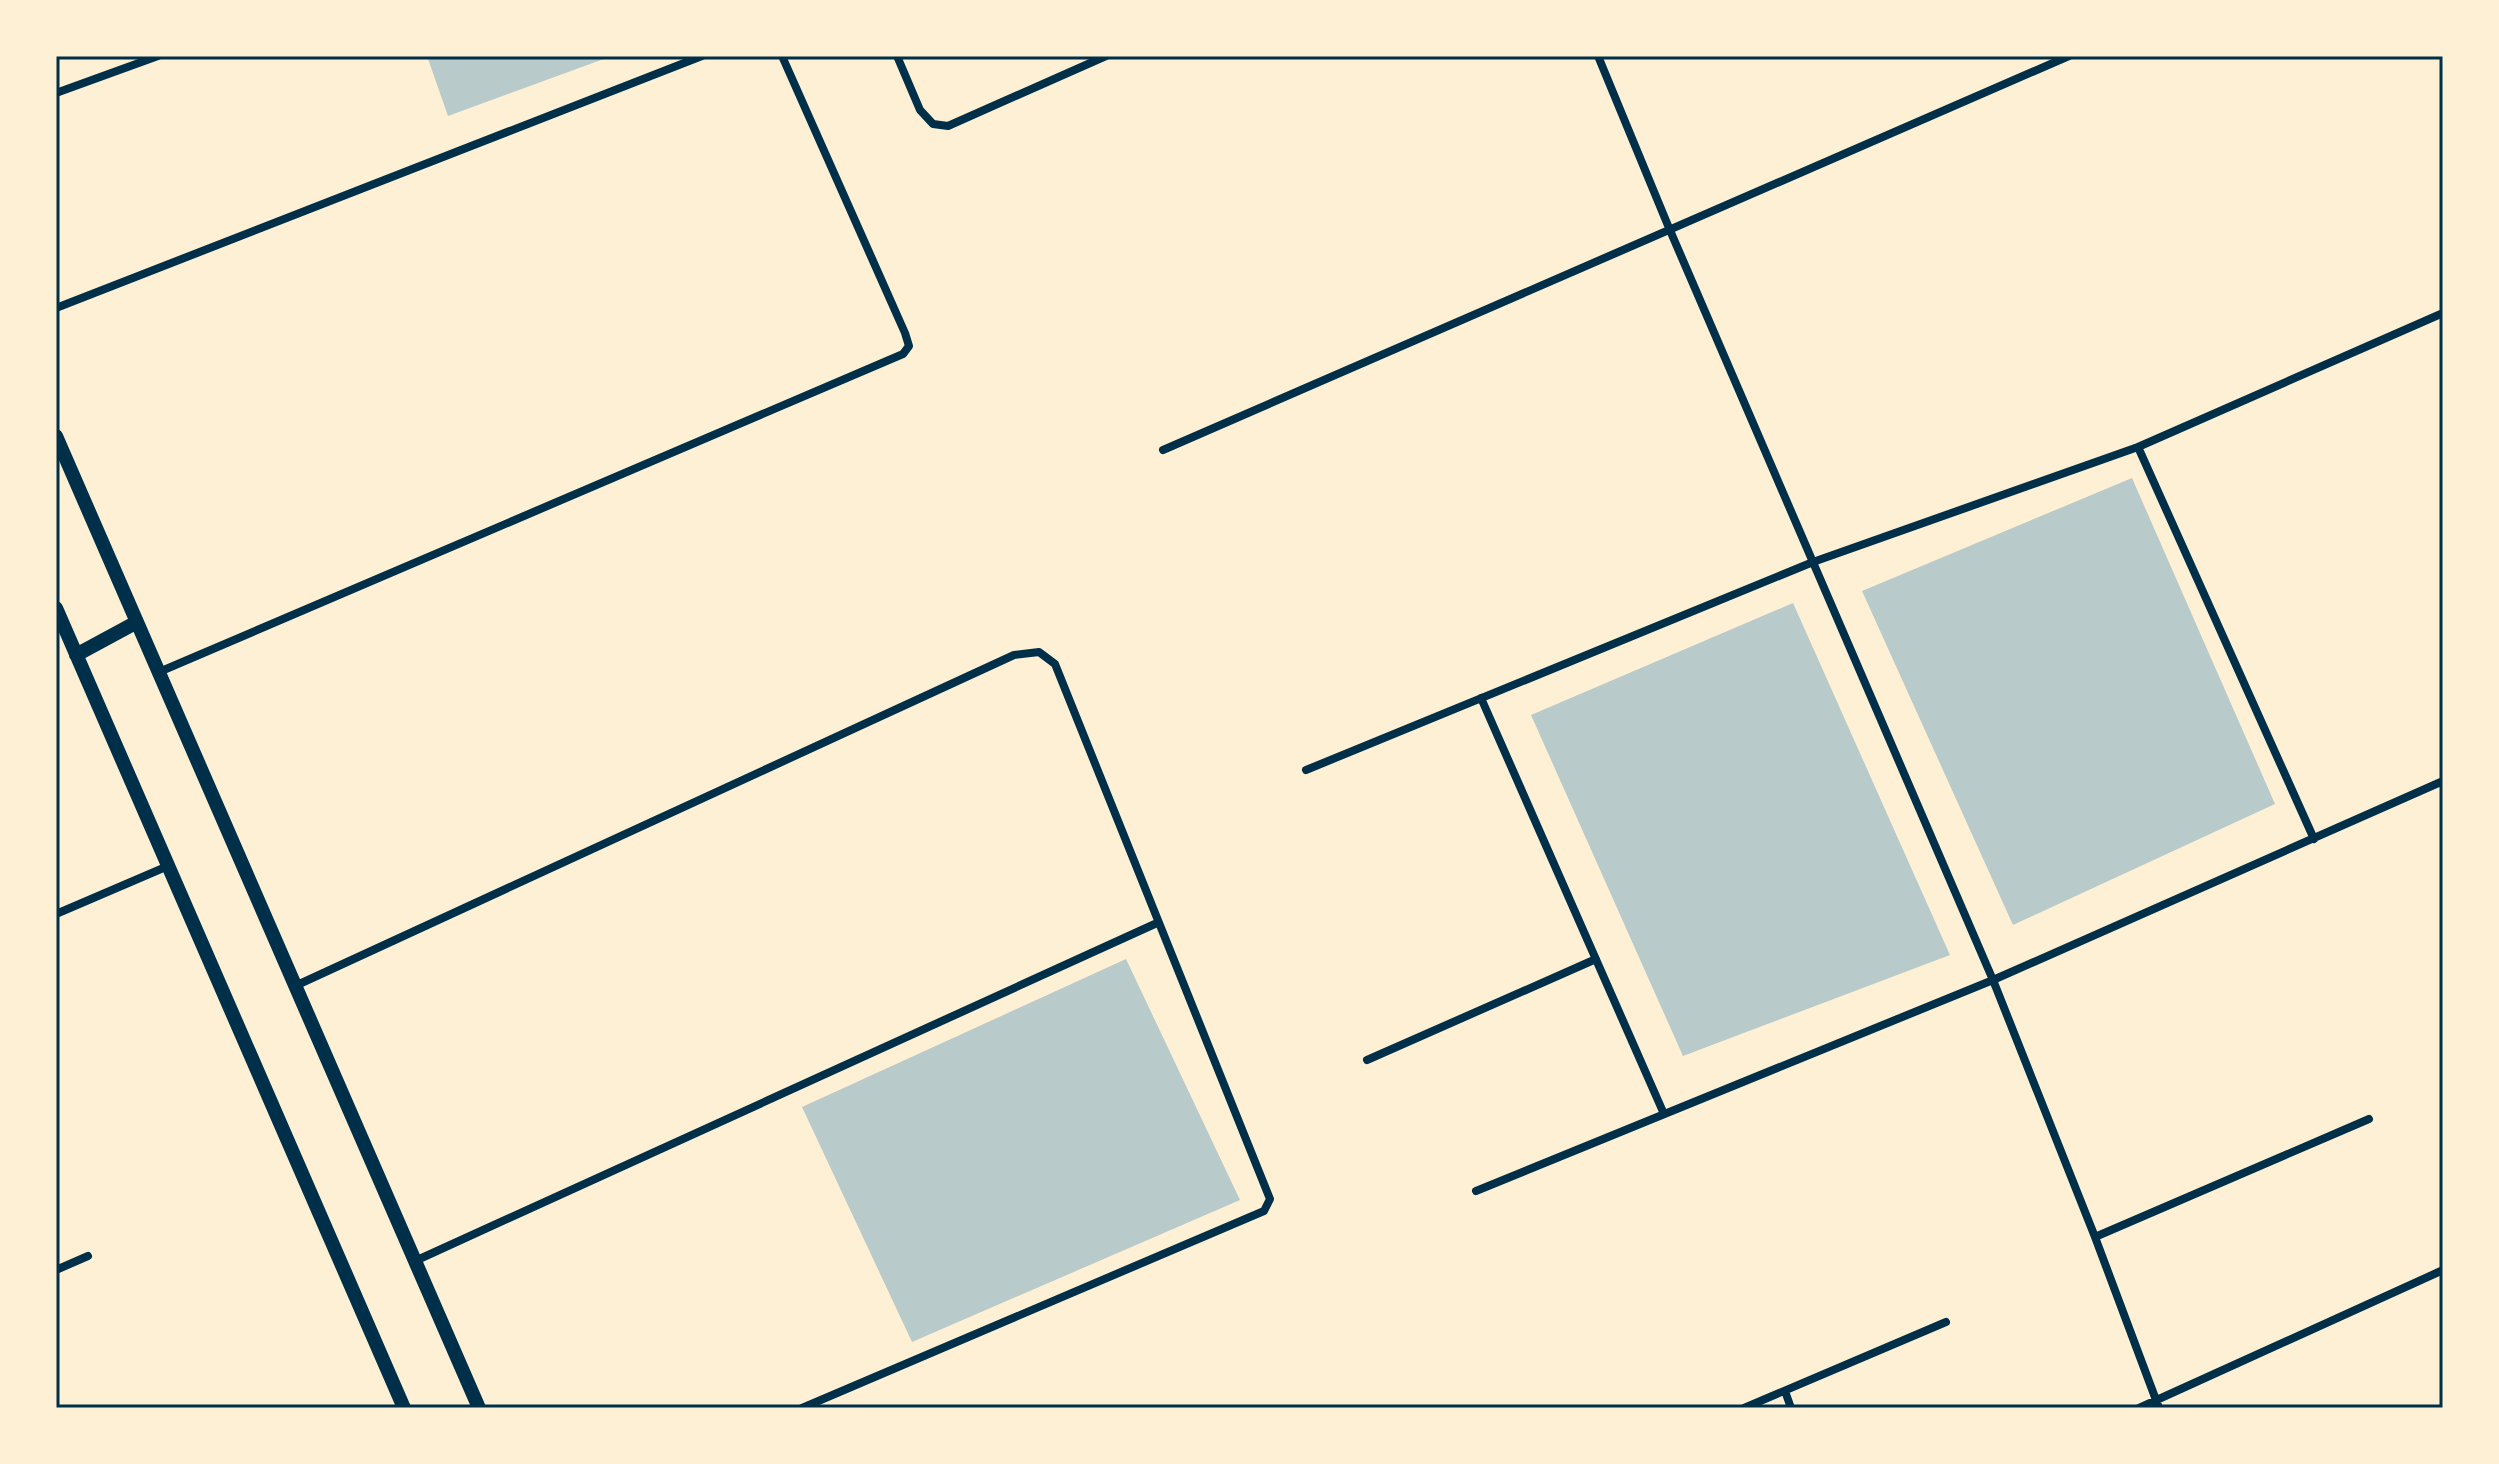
<svg xmlns="http://www.w3.org/2000/svg" width="2499" height="1464" viewBox="0 0 2499 1464" font-family="Quicksand,sans-serif">
  <style>
    .green { fill: #b9caca }
    .lines { fill: none; stroke-linecap: round; stroke-linejoin: round }
    .minor { stroke: #003049; stroke-width: 8 }
    .tertiary { stroke: #003049; stroke-width: 14 }
    .neatline { fill: none; stroke: #003049; stroke-width: 3 }
  </style>
  <rect width="100%" height="100%" fill="#fdf0d5"/>
  <path class="green" d="M427 56H612L448 116Z
    M2132 478 2275 804 2013 925 1862 591Z
    M1793 603 1950 955 1683 1056 1531 715Z
    M1126 959 1240 1200 912 1342 802 1107Z"/>
  <g class="lines">
    <path class="minor" d="M897 56 920 110 933 124 948 126 1106 56
      M1598 56 1669 228 1993 980 2095 1237 2159 1408
      M56 93 158 56
      M56 308 702 56
      M2138 447 2314 839
      M1163 450 2069 56
      M159 672 903 354 909 346 905 333 782 56
      M1481 698 1664 1114
      M1306 770 1813 562 2138 447 2443 313
      M56 914 168 866
      M295 986 1014 655 1039 652 1055 664 1270 1199 1264 1211 802 1408
      M1367 1060 1596 959
      M1476 1191 1993 980 2443 781
      M2095 1237 2369 1119
      M415 1261 1157 923
      M56 1270 88 1256
      M1785 1391 1791 1408
      M1744 1408 1946 1322
      M2139 1408 2443 1270"/>
    <path class="tertiary" d="M56 436 479 1408
      M56 608 404 1408
      M76 655 137 622"/>
  </g>
  <rect width="2499" height="1464" fill="none" stroke="#fdf0d5" stroke-width="116"/>
  <rect x="58" y="58" width="2383" height="1348" class="neatline"/>
</svg>
